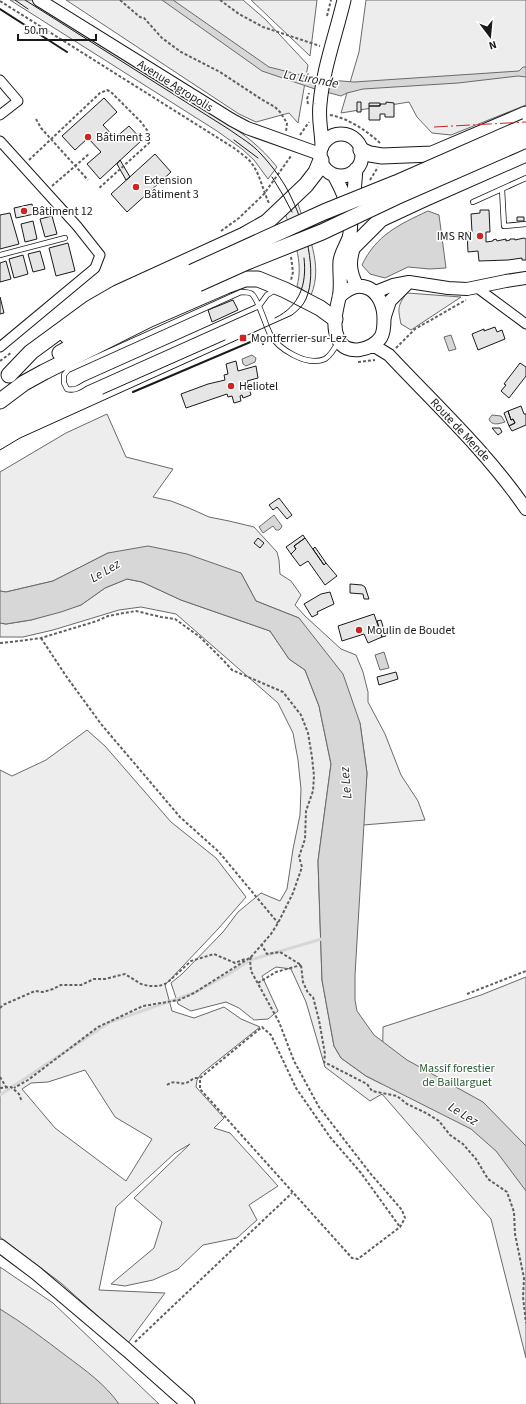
<svg xmlns="http://www.w3.org/2000/svg" width="526" height="1404" viewBox="0 0 526 1404" font-family="'Source Sans 3',sans-serif">
  <style>
    .green { fill: #ededed; stroke: #6a6a6a; fill-rule: evenodd }
    .water { fill: #d7d7d7; stroke: #6a6a6a }
    .lines { fill: none; stroke-linecap: round; stroke-linejoin: round }
    .stream { stroke: #d7d7d7; stroke-width: 3 }
    .building { fill: #e6e6e6; stroke: #1a1a1a }
    .service-casing { stroke: #1a1a1a; stroke-width: 6 }
    .minor-casing { stroke: #1a1a1a; stroke-width: 11 }
    .tertiary-casing { stroke: #1a1a1a; stroke-width: 14 }
    .secondary-casing { stroke: #1a1a1a; stroke-width: 15 }
    .primary-casing { stroke: #1a1a1a; stroke-width: 17 }
    .path { stroke: #5f5f5f; stroke-width: 2; stroke-dasharray: 3 2; stroke-linecap: butt }
    .service { stroke: #fff; stroke-width: 4.5 }
    .minor { stroke: #fff; stroke-width: 9 }
    .tertiary { stroke: #fff; stroke-width: 12 }
    .secondary { stroke: #fff; stroke-width: 13 }
    .primary { stroke: #fff; stroke-width: 15 }
    .tram { stroke: #1a1a1a; stroke-width: 1 }
    .primary-bridge-casing { stroke: #1a1a1a; stroke-width: 17; stroke-linecap: butt }
    .primary-bridge { stroke: #fff; stroke-width: 15 }
    .wall { stroke: #1a1a1a; stroke-width: 2 }
    .power { stroke: #c62828; stroke-width: 1; stroke-dasharray: 14 3 2 3; stroke-linecap: butt }
    .poi-dot { fill: #c62828; stroke: #fff; stroke-width: 1.5 }
    .labels { text-anchor: middle; dominant-baseline: central; stroke-width: 3; stroke-linejoin: round; paint-order: stroke }
    .street-label { font-size: 12px; fill: #1a1a1a; stroke: #fff }
    .poi-label { font-size: 12px; fill: #1a1a1a; stroke: #fff; text-anchor: start }
    .park-label { font-size: 12px; fill: #2b5a34; stroke: #fff }
    .water-label { font-size: 13px; font-style: italic; fill: #1a1a1a; stroke: #fff }
  </style>
  <rect width="100%" height="100%" fill="#fff"/>
  <path class="green" d="M10 0H33L224 121C246 136 260 146 277 167L268 179 254 160 242 149 217 131Z
    M66 0H243L265 19 308 65 298 123 289 113 256 122 239 114Z
    M251 0H317L310 56Z
    M366 0H526V105L451 135 432 133 417 117 409 102 341 113 359 52Z
    M298 204C307 232 324 265 311 295L297 286C304 261 293 237 285 213Z
    M407 293 461 297 411 330 401 324C398 309 397 306 407 293Z
    M107 414 126 457 173 469 153 497 171 501 189 508 209 517 229 521 254 527 277 552 279 560 280 574 291 581 301 595 295 605 305 616 341 649 356 655 363 672 368 692V702L385 734 401 775 418 801 425 820 363 825 367 773 360 723 299 618 256 601 241 573 108 553 53 581 6 592 0 591V472L66 433Z
    M127 579 142 582 181 600 270 631 289 659 305 670 319 706 331 764 318 861 322 980 334 1046 341 1058 366 1076 382 1084 383 1027 481 995 526 977V1358L491 1219 382 1094 370 1101 325 1067 306 1002 291 969 276 967 262 976 278 1011 268 1019 254 1020 239 1008 226 1002 191 1011 178 1004 171 983 182 974 223 932 238 912 261 893 280 901 287 889 293 849 300 815 301 789 298 760 293 733 278 703 176 614 141 607 119 610 53 630 23 637H0V623L6 624 31 620 81 605 105 588Z
    M87 730 105 746 171 822 216 858 246 897 218 929 165 985 172 1011 194 1018 224 1007 241 1019 260 1027 201 1074 197 1080 196 1087 224 1118 214 1128 230 1133 278 1186 249 1205 257 1220 237 1238 203 1245 178 1269 153 1280 125 1286 111 1284 154 1248 162 1222 134 1198 190 1144 175 1153 116 1207 99 1290 165 1293 128 1343 61 1283 0 1237V770L12 776 46 760ZM85 1070 115 1117 152 1139 126 1181 55 1128 22 1089 31 1083 48 1082Z
    M0 1267 53 1303 159 1404H0Z"/>
  <path class="water" d="M162 0H173L269 67 317 79 354 82 519 71 523 67H526V77L518 76 458 83 363 89 347 93 341 96 315 89 262 71Z
    M428 211 439 215 446 268 430 269 408 267 385 278 370 274 362 265C376 235 400 224 428 211Z
    M451 335 456 349 449 351 444 337Z
    M252 355 256 358 255 362 246 366 243 364 242 359Z
    M492 415 501 416 505 422C499 424 491 426 489 419Z
    M274 515 282 526 281 528 279 530H276L273 526 263 533 259 527Z
    M148 546 187 554 241 573 256 601 299 618 343 674 360 723 367 773 355 975V1000L357 1011 374 1035 407 1060 483 1102 526 1146V1191L496 1151 471 1129 366 1076 341 1058 334 1046 322 980 318 861 331 764 319 706 305 670 289 659 270 631 181 600 142 582 127 579 105 588 81 605 61 612 31 620 6 624 0 623V591L6 592 53 581 108 553Z
    M384 652 389 668 380 670 375 655Z
    M0 1309C23 1323 44 1339 65 1355 85 1370 105 1384 119 1404H0Z"/>
  <g class="lines">
    <path class="stream" d="M0 1095 110 1022 194 993 229 974 250 960 325 938"/>
  </g>
  <path class="building" d="M104 98 117 112 103 125 115 138 129 126 142 140 100 179 87 164 101 152 88 138 75 150 62 136Z
    M357 102H361V112H357Z
    M386 102 394 103V117H385V114H380V120H369V106H380V104H386Z
    M369 103H380V106H369Z
    M155 154 171 172 127 212 111 194Z
    M120 160 130 177 126 180 117 164Z
    M32 204 34 214 16 218 14 208Z
    M480 210H489L490 232H486V242L493 241V240L496 239 497 241 506 239V241L510 240V239H515V240L524 238 526 239V260H522V258L508 260 479 261 478 251 468 252 467 232H472L471 214 480 213Z
    M10 213 19 244 0 249V215Z
    M52 216 57 234 45 237 40 219Z
    M517 217H524V221H517Z
    M33 221 37 239 25 242 21 224Z
    M68 243 75 271 56 276 49 248Z
    M40 251 45 269 33 272 28 254Z
    M23 255 28 274 14 278 9 259Z
    M6 261 11 279 0 282V263Z
    M0 297 4 313 0 314Z
    M233 300 238 310 212 322 208 310Z
    M495 327 497 332 502 330 505 339 478 350 472 334 484 329V331Z
    M236 361 238 371 256 366 258 378 247 381 251 395 243 398 242 395 240 396 241 401 234 403 232 396 228 397 227 394 186 408 181 394 208 384 225 380 224 375 228 374 226 364Z
    M520 363 526 367V376L509 398 501 391 506 385 504 384Z
    M521 406 524 414H526V425L512 431 509 426 515 423 513 419 511 420 508 411Z
    M508 411 511 420 513 419 515 423 509 426 504 413Z
    M492 428H500L502 432 498 435Z
    M279 498 292 515 287 519 277 507 273 510 269 505Z
    M303 535 305 538 294 546 296 549 291 554 286 547Z
    M258 538 264 543 260 548 254 543Z
    M305 538 324 565 326 563 337 576 325 585 308 561 300 566 291 554 296 549 294 546Z
    M315 547 326 563 324 565 313 549Z
    M350 584 362 585 365 587 369 599H364L363 594 350 593Z
    M330 592 334 604 317 612 318 614 312 617 304 604 321 594Z
    M374 614 382 637 368 643 364 634 342 641 338 626Z
    M381 620 386 636 382 637 377 621Z
    M396 672 398 679 379 685 377 677Z"/>
  <g class="lines">
    <defs>
      <path id="service" d="M502 189 504 226 526 224
        M473 202 526 178
        M0 255 65 238
        M275 290 267 295 259 306 85 384C79 388 74 391 67 389L64 383V375L68 370 241 292C245 292 249 292 252 294 259 301 265 324 270 334 278 349 307 367 325 359 331 355 335 348 338 342"/>
      <path id="minor" d="M0 80 18 101 0 115
        M0 141 77 226 100 255 95 268 0 347
        M476 287 526 324"/>
      <path id="tertiary" d="M39 0 232 120 247 128 320 154
        M375 293 378 291 393 285 409 282 448 288 467 289 506 281 526 278
        M384 319 390 301 409 282
        M372 347H376L389 355C436 405 487 452 526 509"/>
      <path id="secondary" d="M320 155a21 21 0 1 1 42 0a21 21 0 1 1-42 0Z
        M322 147C322 133 318 119 320 104 323 69 336 34 344 0
        M334 175C344 193 355 217 349 238 346 246 341 253 340 261 339 273 342 285 339 298 336 311 332 326 338 339 346 357 373 350 381 337 384 332 384 325 384 319 384 291 361 274 339 297
        M356 209 354 193 356 169
        M356 239C350 257 347 268 357 286
        M0 1246 36 1273 127 1350 188 1404"/>
      <path id="primary" d="M361 150 370 154 382 156 432 154 526 114
        M353 247 381 219 424 199 526 154
        M67 336 130 300 192 272
        M60 353C105 327 151 305 198 284
        M9 375 31 352 91 308 117 293 244 235 267 222 306 185 316 172 321 160
        M0 401 24 383 44 372 150 319 226 286 245 279H258L285 290 320 308 335 319"/>
    </defs>
    <use href="#service" class="service-casing"/>
    <use href="#minor" class="minor-casing"/>
    <use href="#tertiary" class="tertiary-casing"/>
    <use href="#secondary" class="secondary-casing"/>
    <use href="#primary" class="primary-casing"/>
    <path class="path" d="M120 0 140 17 144 18 162 38 181 52 220 72 261 99 275 107 280 112 287 123 286 132
      M220 0 239 14 263 27 320 46
      M0 1 234 148C239 152 245 156 249 160 260 172 262 189 269 203
      M327 16 331 0
      M308 104 307 99 309 93
      M330 115C348 118 367 131 380 143
      M36 119 41 128 88 180
      M300 135 309 122
      M29 160 100 93 107 90 111 92 141 122 150 134 149 143 98 189
      M370 180 378 167
      M52 186 89 154
      M221 231 239 218 264 194 291 156
      M291 257 293 272 291 280
      M396 348 415 329 466 300
      M0 361 12 352
      M358 362 375 360
      M41 638 66 676 101 724 180 817 219 852 278 923
      M0 643 19 641 41 638 97 621 108 616 124 613 136 611 161 617 175 619 200 637 224 661 232 670 283 692 301 715 308 733 312 757 314 776 313 791 306 811 305 839 299 857 302 867 293 893 278 923 271 934 251 957 194 993 179 1000 143 1006 98 1027 28 1080 14 1088
      M261 944 267 954 280 952 301 965 303 982 308 993 313 997 319 1020 325 1054 324 1062 367 1084 372 1091 397 1096 407 1104 426 1113 439 1121 450 1135 463 1144 476 1159 488 1179 507 1192 514 1212 515 1234 524 1278 523 1297 526 1323
      M251 957 250 960 251 971 279 1022 294 1061 319 1107 370 1173 402 1210 405 1218 400 1227 358 1259 352 1258 200 1089V1078L262 1027 271 1035 296 1088 330 1137 361 1173 400 1227
      M258 983 276 972 301 965
      M467 994 526 971
      M0 1008 3 1005 35 991 43 992 53 989 61 985H81L94 979H105L125 974 141 984 149 986H159L167 983 191 961 214 954 235 963 245 959
      M0 1077 6 1087
      M167 1085C178 1077 180 1090 194 1078H200
      M0 1088 11 1087 19 1094 22 1102
      M135 1342 292 1193"/>
    <use href="#service" class="service"/>
    <use href="#minor" class="minor"/>
    <use href="#tertiary" class="tertiary"/>
    <use href="#secondary" class="secondary"/>
    <use href="#primary" class="primary"/>
    <path class="tram" d="M15 0 28 9
      M234 140 258 158
      M272 177 283 195 292 212
      M275 318C300 306 307 284 304 258
      M103 394 225 340
      M0 450 20 438 292 315C297 311 303 306 306 299 318 271 305 226 292 199 285 183 273 167 261 154 252 144 241 138 230 130L25 0"/>
    <defs>
      <path id="primary-bridge" d="M192 272 324 212 396 183 526 126
        M198 284 247 262 322 232 396 197 526 140"/>
    </defs>
    <use href="#primary-bridge" class="primary-bridge-casing"/>
    <use href="#primary-bridge" class="primary-bridge"/>
    <path class="wall" d="M0 9 67 52
      M133 392 260 338 263 344"/>
    <path class="power" d="M434 127 526 122"/>
  </g>
  <g class="poi-dot">
    <circle cx="88" cy="137" r="4"/>
    <circle cx="136" cy="187" r="4"/>
    <circle cx="24" cy="211" r="4"/>
    <circle cx="480" cy="236" r="4"/>
    <rect x="239" y="334" width="8" height="8" rx="2"/>
    <circle cx="231" cy="386" r="4"/>
    <circle cx="359" cy="630" r="4"/>
  </g>
  <g class="labels">
    <g class="street-label">
      <text transform="translate(175 86) rotate(32)">Avenue Agropolis</text>
      <text transform="translate(460 430) rotate(47)">Route de Mende</text>
    </g>
    <g class="poi-label">
      <text x="96" y="137">Bâtiment 3</text>
      <text x="144" y="180">Extension<tspan x="144" dy="14">Bâtiment 3</tspan></text>
      <text x="32" y="211">Bâtiment 12</text>
      <text x="472" y="236" text-anchor="end">IMS RN</text>
      <text x="251" y="338">Montferrier-sur-Lez</text>
      <text x="239" y="386">Heliotel</text>
      <text x="367" y="630">Moulin de Boudet</text>
    </g>
    <g class="park-label">
      <text x="457" y="1068">Massif forestier<tspan x="457" dy="14">de Baillarguet</tspan></text>
    </g>
    <g class="water-label">
      <text transform="translate(311 79) rotate(10)">La Lironde</text>
      <text transform="translate(105 571) rotate(-31)">Le Lez</text>
      <text transform="translate(346 783) rotate(-95)">Le Lez</text>
      <text transform="translate(463 1114) rotate(32)">Le Lez</text>
    </g>
  </g>
  <g transform="translate(490 36) rotate(164)" stroke="#ffffff" stroke-width="3" paint-order="stroke">
  <path d="M0-3L7 15L0 10L-7 15Z" fill="#1a1a1a"/>
  <text y="-6" font-size="11" font-weight="bold" text-anchor="middle" fill="#1a1a1a">N</text>
  </g>
  <path d="M18 34v6h78v-6" fill="none" stroke="#1a1a1a" stroke-width="2"/>
  <text x="24" y="34" font-size="12" fill="#1a1a1a" stroke="#ffffff" stroke-width="3" paint-order="stroke">50 m</text>
</svg>
